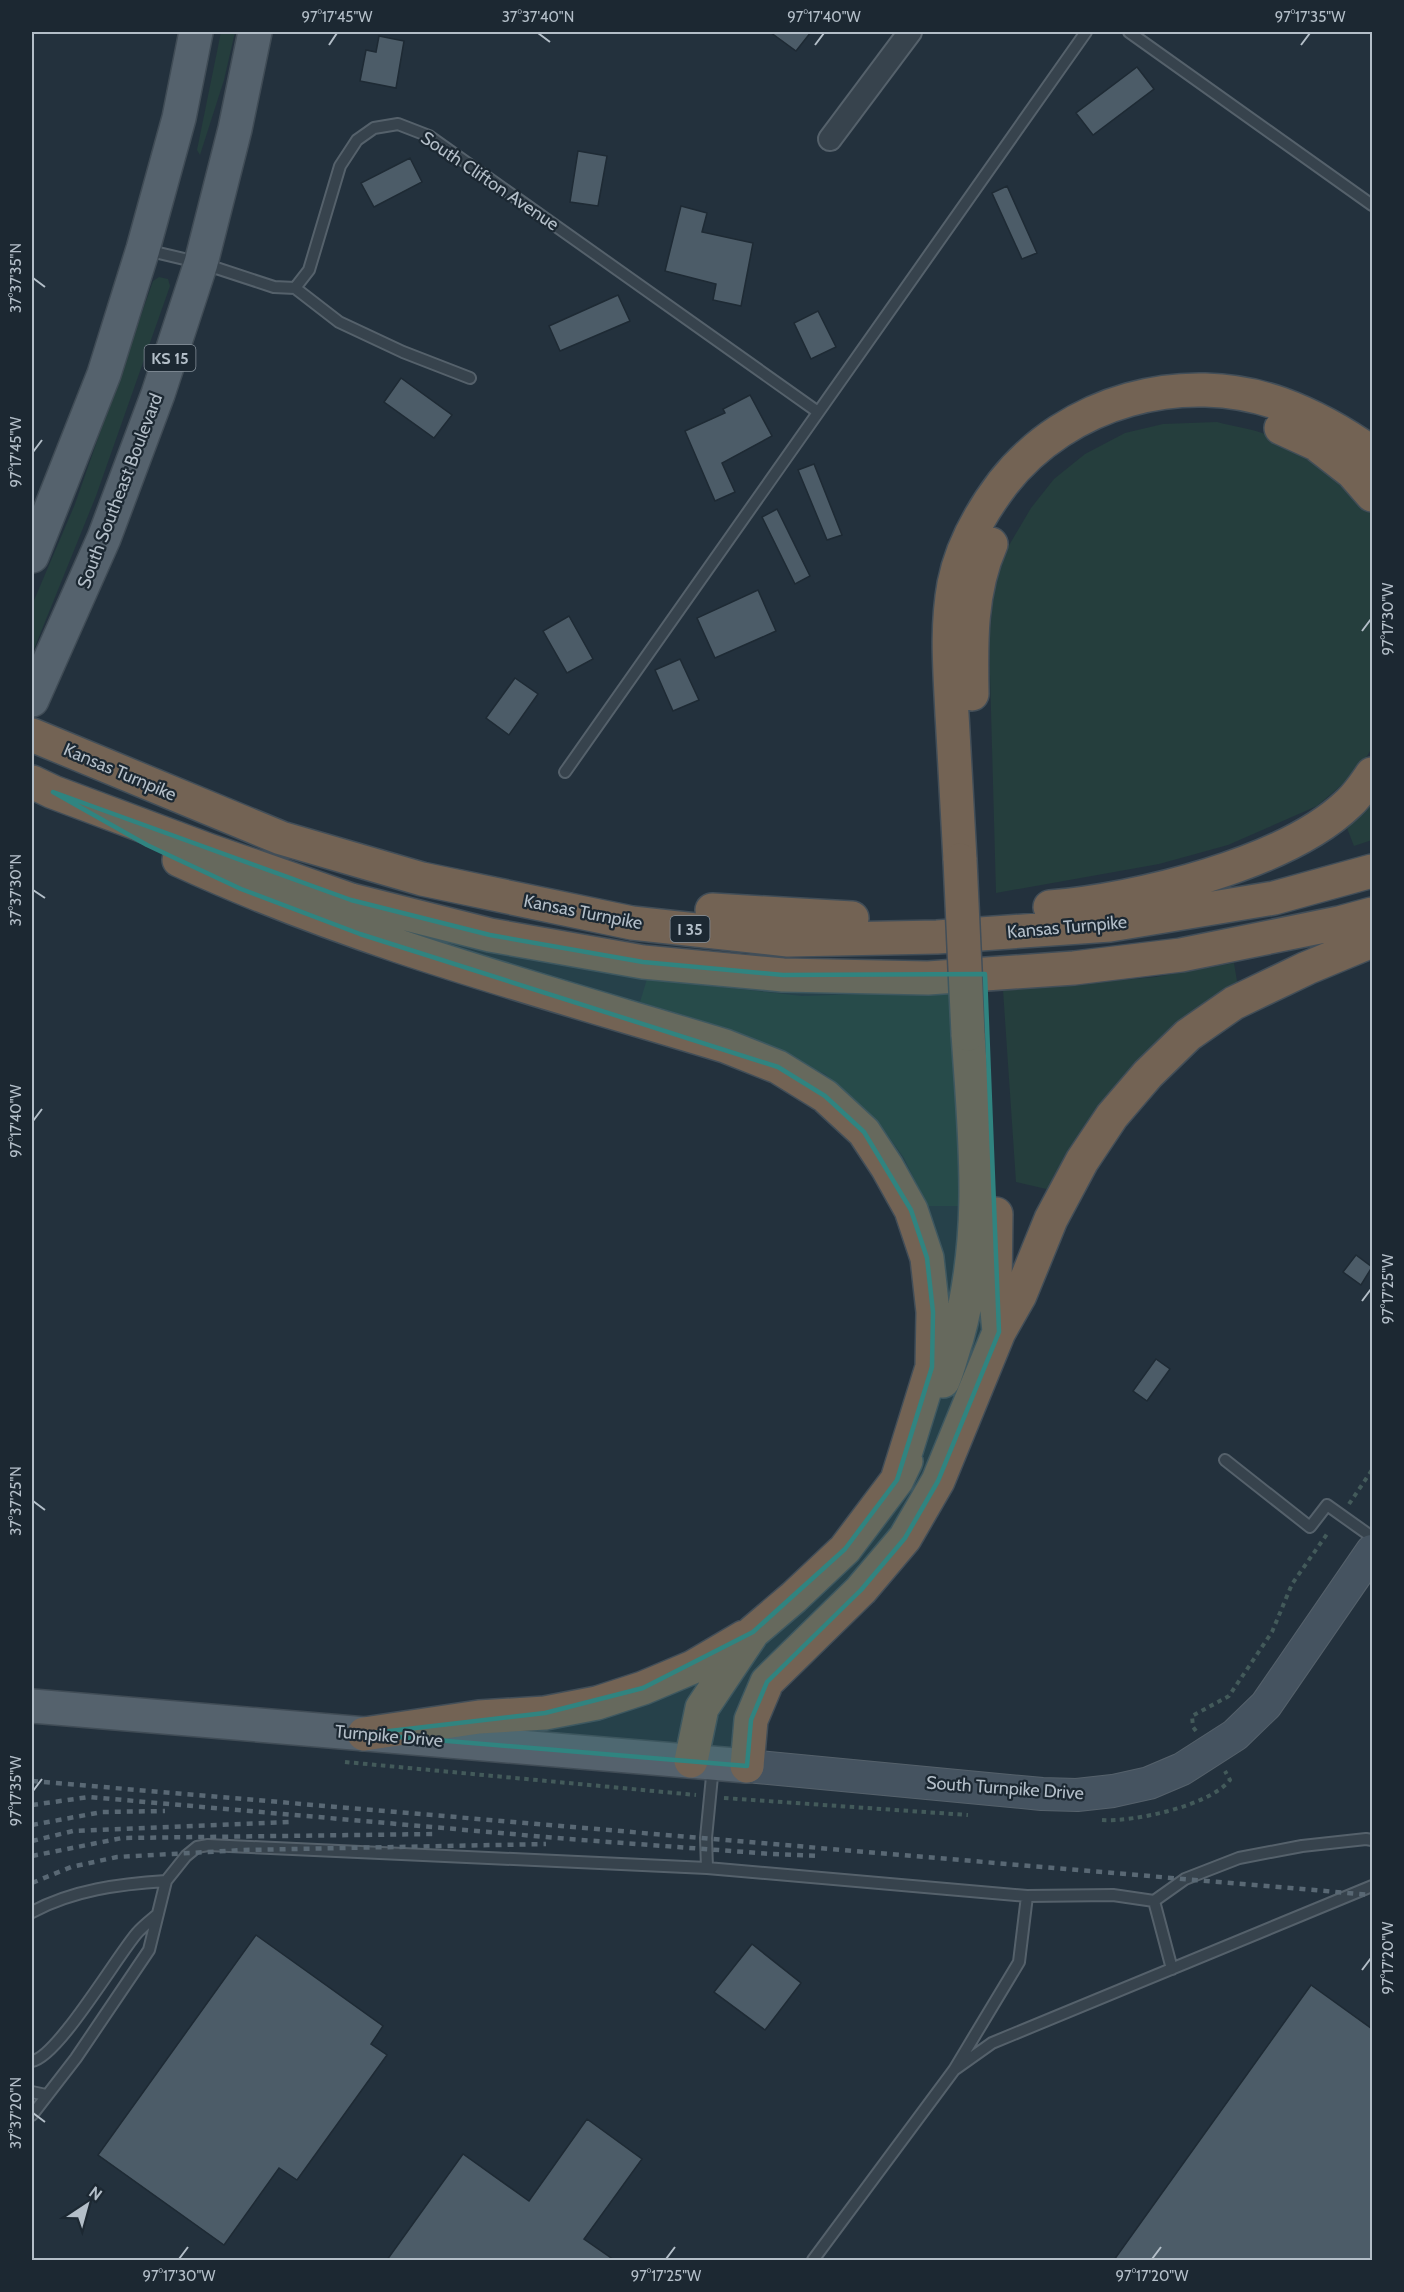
<svg xmlns="http://www.w3.org/2000/svg" width="1404" height="2292" viewBox="0 0 1404 2292" font-family="Cabin,sans-serif">
  <style>
    .green { fill: #253e3d }
    .building { fill: #4c5c68; stroke: #1e2a34; stroke-width: 1.5 }
    .lines { fill: none; stroke-linecap: round; stroke-linejoin: round }
    .lane-casing { stroke: #55616b; stroke-width: 14 }
    .street-casing { stroke: #55616b; stroke-width: 26 }
    .secondary-casing { stroke: #55616b; stroke-width: 34 }
    .primary-casing { stroke: #404c56; stroke-width: 36 }
    .highway-casing { stroke: #424e58; stroke-width: 36 }
    .path { stroke: #435a5a; stroke-width: 4; stroke-dasharray: 4.5 4.5; stroke-linecap: butt }
    .lane { stroke: #37434d; stroke-width: 10 }
    .street { stroke: #37434d; stroke-width: 22 }
    .secondary { stroke: #455360; stroke-width: 32 }
    .primary { stroke: #55626d; stroke-width: 33 }
    .highway { stroke: #736354; stroke-width: 33 }
    .rail { stroke: #596874; stroke-width: 4.5; stroke-dasharray: 6 6; stroke-linecap: butt }
    .highway-bridge-casing { stroke: #424e58; stroke-width: 36; stroke-linecap: butt }
    .highway-bridge { stroke: #736354; stroke-width: 33 }
    .marked { fill: #308480; fill-opacity: 0.2; stroke: #308480; stroke-width: 4.5; stroke-linejoin: round }
    .ticks { fill: none; stroke: #b3bec8; stroke-width: 2 }
    .labels { text-anchor: middle; dominant-baseline: central; stroke-width: 4.5; stroke-linejoin: round; paint-order: stroke }
    .shield { fill: #1c2832; stroke: #86919b; stroke-width: 1.5 }
    .shield-label { font-size: 16px; font-weight: bold; fill: #b3bec8 }
    .street-label { font-size: 18px; fill: #b3bec8; stroke: #1c2832 }
    .neatline { fill: none; stroke: #b3bec8; stroke-width: 2 }
    .ticks-label { font-size: 15px; text-anchor: middle; fill: #b3bec8 }
  </style>
  <rect width="100%" height="100%" fill="#23313d"/>
  <path class="green" d="M221 32H235L224 80 200 155 197 150Z
    M159 277 168 279 170 286 96 496 32 654V605L75 504 153 281Z
    M1217 422C1232 426 1248 428 1262 433 1302 447 1350 478 1372 514V748L1357 772 1317 806 1228 845 1159 864 996 893 989 638 995 581 1008 547 1031 508 1054 479 1085 454 1125 433 1163 424Z
    M1372 797V840L1354 846 1345 823Z
    M1234 963 1238 987 1055 1191 1016 1182 1003 990 1155 977Z
    M647 979 802 996 959 991 963 1206H927L904 1158 881 1126 825 1074 750 1039 687 1016 640 1002Z"/>
  <path class="building" d="M770 32H811L796 51Z
    M379 36 404 41 396 88 360 81 366 50 376 52Z
    M1137 67 1154 89 1093 135 1076 113Z
    M578 151 607 156 598 206 570 202Z
    M410 158 422 182 374 207 361 183Z
    M1007 186 1037 253 1022 259 992 193Z
    M681 206 707 213 702 232 753 243 741 306 713 300 716 284 665 271Z
    M618 295 630 321 560 351 549 326Z
    M818 311 836 347 811 359 794 323Z
    M401 378 452 415 434 438 384 402Z
    M750 395 772 436 722 463 735 492 715 501 685 431 725 413 723 409Z
    M814 464 842 535 827 540 798 470Z
    M777 509 810 576 795 584 762 517Z
    M758 590 776 631 715 658 697 618Z
    M569 616 593 659 567 673 543 631Z
    M680 659 699 700 673 711 655 670Z
    M515 678 538 694 509 735 486 718Z
    M1356 1255 1372 1267 1361 1285 1343 1272Z
    M1156 1359 1170 1369 1147 1401 1133 1391Z
    M256 1935 383 2026 371 2044 387 2055 297 2180 279 2168 224 2245 98 2155Z
    M752 1944 801 1983 765 2030 714 1992Z
    M1311 1985 1372 2029V2260H1114Z
    M587 2119 642 2159 584 2239 614 2260H387L463 2154 529 2201Z"/>
  <g class="lines">
    <defs>
      <path id="lane" d="M1129 32 1372 205
        M146 250 201 263 274 287 295 288 309 270 340 166 357 140 374 128 398 124 429 136 818 412
        M295 288 339 322 403 352 470 378
        M565 772 1086 32
        M1225 1460 1310 1527 1327 1505 1372 1537
        M707 1868 706 1838 713 1766
        M1154 1901 1172 1969
        M32 1912C73 1890 119 1884 166 1881
        M32 2061C57 2058 117 1956 137 1933 143 1926 151 1920 158 1914
        M954 2070 992 2043 1372 1886
        M32 2092 46 2095
        M32 2115 76 2058 149 1950 166 1881 186 1856 197 1847 208 1845 707 1868 1027 1896 1113 1895 1154 1901 1185 1879 1239 1858 1302 1846 1366 1839 1372 1840
        M813 2260 954 2070 1019 1962 1027 1896"/>
      <path id="street" d="M830 139 910 32"/>
      <path id="secondary" d="M747 1766 1042 1794 1077 1795 1113 1791 1149 1783 1182 1769 1235 1735 1266 1705 1372 1551"/>
      <path id="primary" d="M32 556 104 374 143 249 179 118 196 32
        M32 700 104 538 158 394 201 263 235 129 255 32
        M32 1706 747 1766"/>
      <path id="highway" d="M1281 428 1316 444 1352 472 1372 495
        M972 694C971 643 970 591 991 544
        M32 735 281 838 422 879 632 923 788 940 937 937 1110 925 1274 898 1372 871
        M32 782 53 792 208 850 351 900 490 935 643 962 783 975 928 978 1074 968 1181 955 1339 923 1372 914
        M179 860C354 941 541 990 725 1046L778 1067 825 1096 864 1132 887 1167 911 1210 927 1258 933 1312 932 1367 897 1480
        M960 860C957 811 955 763 952 715 950 671 946 628 954 584 961 548 981 512 1003 483 1067 401 1183 369 1281 404 1314 416 1344 433 1372 453
        M1050 907C1136 900 1286 864 1349 803 1358 795 1365 784 1372 774
        M712 910 852 918
        M996 1214 995 1289 999 1332
        M943 1381C949 1367 952 1353 957 1338 986 1235 975 1139 968 1034
        M364 1734 479 1717 545 1713 597 1703 643 1688 693 1667 744 1637
        M691 1761 702 1708 753 1632 794 1597 845 1549 897 1480 906 1461
        M747 1766 751 1720 767 1682 861 1590 905 1538 938 1481 999 1332 1020 1295 1051 1219 1082 1161 1112 1116 1148 1074 1188 1035 1234 1003 1307 968 1372 941"/>
    </defs>
    <use href="#lane" class="lane-casing"/>
    <use href="#street" class="street-casing"/>
    <use href="#secondary" class="secondary-casing"/>
    <use href="#primary" class="primary-casing"/>
    <use href="#highway" class="highway-casing"/>
    <path class="path" d="M1349 1504 1372 1470
      M1196 1731 1193 1727 1192 1716 1229 1696 1272 1632 1292 1584 1327 1534
      M345 1762 696 1795
      M724 1798 968 1815
      M1102 1820C1134 1822 1209 1806 1230 1780L1225 1771"/>
    <use href="#lane" class="lane"/>
    <use href="#street" class="street"/>
    <use href="#secondary" class="secondary"/>
    <use href="#primary" class="primary"/>
    <use href="#highway" class="highway"/>
    <path class="rail" d="M32 1781 1372 1895
      M32 1805 89 1797 569 1839 772 1854 821 1856
      M32 1825 102 1812 165 1811
      M32 1841 73 1831 291 1822
      M32 1856 122 1838 436 1834
      M32 1883 71 1867 117 1857 243 1850 546 1844"/>
    <defs>
      <path id="highway-bridge" d="M960 860 968 1034"/>
    </defs>
    <use href="#highway-bridge" class="highway-bridge-casing"/>
    <use href="#highway-bridge" class="highway-bridge"/>
  </g>
  <path class="marked" d="M53 792 351 900 490 935 643 962 783 975 985 974 999 1332 938 1481 905 1538 861 1590 767 1682 751 1720 747 1766 364 1734 545 1713 643 1688 753 1632 845 1549 897 1480 932 1367 933 1312 927 1258 911 1210 864 1132 825 1096 778 1067 360 934 241 889 147 845Z"/>
  <path class="ticks" d="M538 33 550 42M329 45 337 33M815 45 824 33M1301 45 1310 33M33 278 45 287M33 452 42 440M1362 631 1371 619M33 890 45 898M33 1121 42 1109M1362 1301 1371 1289M33 1501 45 1510M33 1791 42 1779M1362 1970 1371 1958M33 2113 45 2122M179 2259 188 2247M666 2259 675 2247M1152 2259 1161 2247"/>
  <g class="labels">
    <g class="shield">
      <rect x="144.5" y="345" width="51" height="26" rx="4.5"/>
      <rect x="670.5" y="916" width="39" height="26" rx="4.5"/>
    </g>
    <g class="shield-label">
      <text x="170" y="358">KS 15</text>
      <text x="690" y="929">I 35</text>
    </g>
    <g class="street-label">
      <text transform="translate(490 181) rotate(34)">South Clifton Avenue</text>
      <text transform="translate(120 491) rotate(-69)">South Southeast Boulevard</text>
      <text transform="translate(120 772) rotate(23)">Kansas Turnpike</text>
      <text transform="translate(583 912) rotate(11)">Kansas Turnpike</text>
      <text transform="translate(1067 927) rotate(-5)">Kansas Turnpike</text>
      <text transform="translate(389 1736) rotate(5)">Turnpike Drive</text>
      <text transform="translate(1005 1788) rotate(4)">South Turnpike Drive</text>
    </g>
  </g>
  <rect width="1404" height="2292" fill="none" stroke="#1c2832" stroke-width="66"/>
  <g transform="translate(87 2205) rotate(36)" stroke="#1c2832" stroke-width="4.5" paint-order="stroke">
  <path d="M0-4.5L10 22L0 15L-10 22Z" fill="#b3bec8"/>
  <text y="-9" font-size="16" font-weight="bold" text-anchor="middle" fill="#b3bec8">N</text>
  </g>
  <rect x="33" y="33" width="1338" height="2226" class="neatline"/>
  <g class="ticks-label">
    <text x="337" y="22">97°17'45"W</text>
    <text x="538" y="22">37°37'40"N</text>
    <text x="824" y="22">97°17'40"W</text>
    <text x="1310" y="22">97°17'35"W</text>
    <text transform="translate(16 278) rotate(-90)" y="5">37°37'35"N</text>
    <text transform="translate(16 452) rotate(-90)" y="5">97°17'45"W</text>
    <text transform="translate(1388 619) rotate(-90)" y="5">97°17'30"W</text>
    <text transform="translate(16 890) rotate(-90)" y="5">37°37'30"N</text>
    <text transform="translate(16 1121) rotate(-90)" y="5">97°17'40"W</text>
    <text transform="translate(1388 1289) rotate(-90)" y="5">97°17'25"W</text>
    <text transform="translate(16 1501) rotate(-90)" y="5">37°37'25"N</text>
    <text transform="translate(16 1791) rotate(-90)" y="5">97°17'35"W</text>
    <text transform="translate(1388 1958) rotate(-90)" y="5">97°17'20"W</text>
    <text transform="translate(16 2113) rotate(-90)" y="5">37°37'20"N</text>
    <text x="179" y="2281">97°17'30"W</text>
    <text x="666" y="2281">97°17'25"W</text>
    <text x="1152" y="2281">97°17'20"W</text>
  </g>
</svg>
